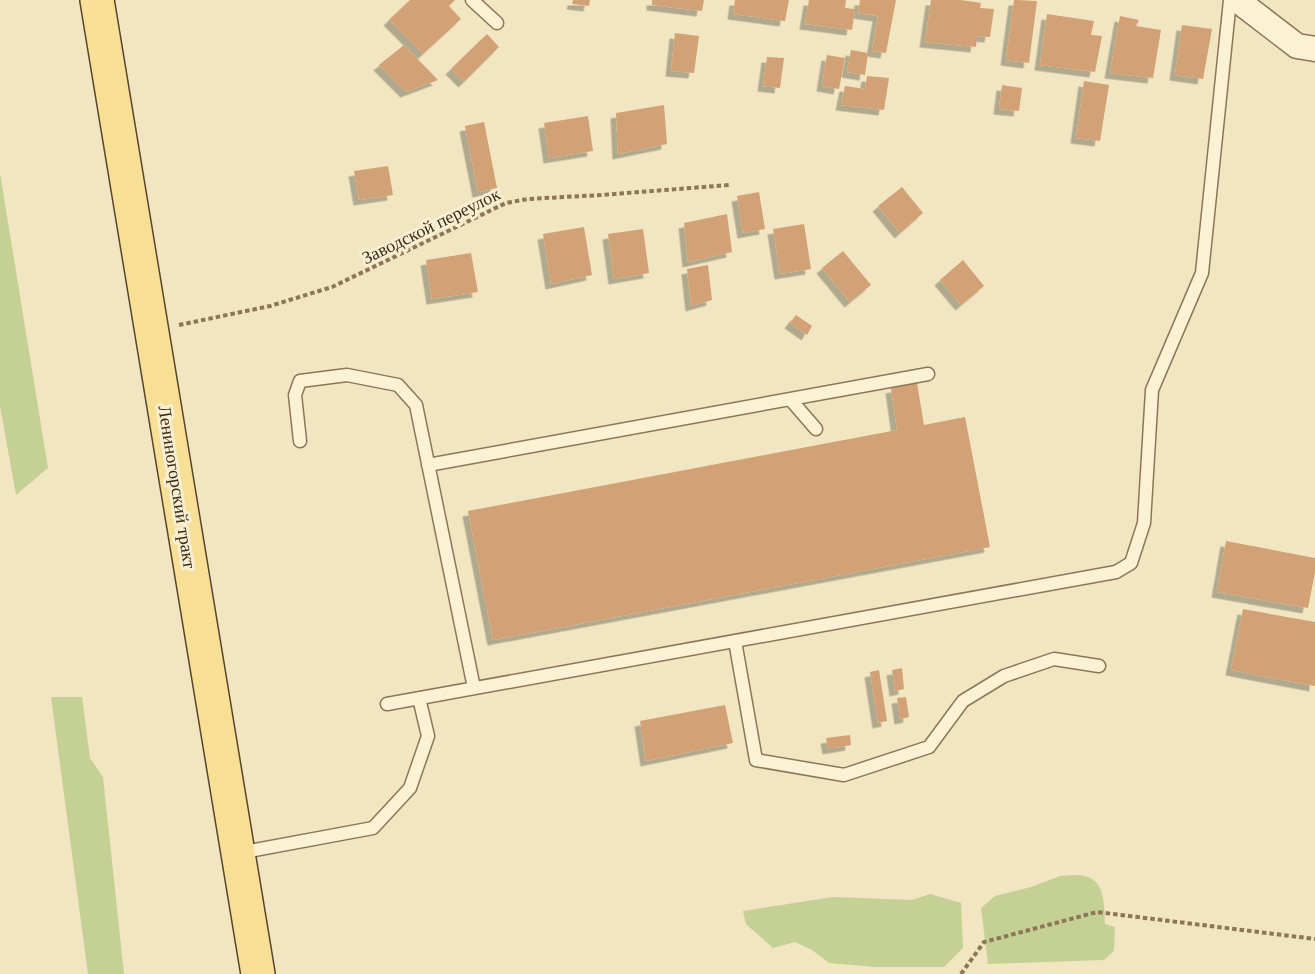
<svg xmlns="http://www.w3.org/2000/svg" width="1315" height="974" viewBox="0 0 1315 974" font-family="'Times New Roman',serif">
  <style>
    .green { fill: #c5d094 }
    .building { fill: #d2a174; filter: url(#shadow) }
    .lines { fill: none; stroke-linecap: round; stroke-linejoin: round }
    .lane-casing { stroke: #8c7657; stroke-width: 15 }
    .street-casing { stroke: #8c7657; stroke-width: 27 }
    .primary-casing { stroke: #59442c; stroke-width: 36 }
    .path { stroke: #8c7657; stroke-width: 4; stroke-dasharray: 4.5 3; stroke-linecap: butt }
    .lane { stroke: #fbf2d5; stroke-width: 12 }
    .street { stroke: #fbf2d5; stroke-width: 24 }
    .primary { stroke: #f7df96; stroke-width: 33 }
    .labels { text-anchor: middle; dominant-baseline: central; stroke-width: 6; stroke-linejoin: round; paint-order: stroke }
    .street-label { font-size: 18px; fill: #3a2d1c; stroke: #f8efd1 }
  </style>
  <defs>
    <filter id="shadow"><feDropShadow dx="-5.5" dy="5.5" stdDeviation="0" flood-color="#0004"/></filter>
  </defs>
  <rect width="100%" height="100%" fill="#f1e6c1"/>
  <path class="green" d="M0 173 48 468 16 495 0 406Z
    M51 697H82L90 758 103 777 124 974H88Z
    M1060 876C1067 876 1076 874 1084 876 1106 880 1104 907 1105 924L1115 927 1114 951 1104 960 988 964 981 908 995 896 1031 887Z
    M930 894 961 903 963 948 944 967H875L829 963 812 950 795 942 773 948 746 924 743 911 833 897 912 900Z"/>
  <path class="building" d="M410 0H455L449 6 461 19 423 54 389 20Z
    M573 0H590L589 6 572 4Z
    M652 0H704L702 11 652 5Z
    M735 0H789L785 21 733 14Z
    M809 0H846L845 8 855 9 852 30 805 24Z
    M860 0H896L886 53 872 51 878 16 858 13Z
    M931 0H961L981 3 980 8 994 9 990 37 977 36 976 47 925 42Z
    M1014 0 1037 1 1029 63 1006 60Z
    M1047 14 1094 21 1091 35 1102 36 1095 72 1040 65Z
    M1120 16 1139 20 1136 26 1161 30 1153 78 1110 73Z
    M1182 25 1212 29 1203 79 1175 75Z
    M675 33 699 36 694 73 671 71Z
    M487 34 499 47 464 82 451 69Z
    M404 45 438 80 406 92 379 65Z
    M851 50 868 53 865 75 847 72Z
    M827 55 845 58 839 89 822 86Z
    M767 57 784 58 780 88 763 86Z
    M867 76 889 78 884 110 841 105 845 86 865 89Z
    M1084 81 1109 85 1100 141 1076 138Z
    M1002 85 1022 88 1019 111 999 109Z
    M664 105 667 144 618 154 616 113Z
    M588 116 593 151 549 158 544 123Z
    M484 122 497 188 478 192 465 126Z
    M388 166 393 195 359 200 354 171Z
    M902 187 923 213 900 233 878 206Z
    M759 192 765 229 743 233 737 196Z
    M727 214 732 252 688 262 684 223Z
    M804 224 811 269 780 274 773 229Z
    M584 227 592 275 551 284 543 234Z
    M643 229 649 273 614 279 608 234Z
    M843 251 871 285 850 302 822 268Z
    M471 253 478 292 432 299 426 260Z
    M963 260 984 286 961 305 940 280Z
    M708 265 712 300 691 306 687 269Z
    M796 315 812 326 807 335 790 323Z
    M917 383 924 425 965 417 990 547 493 640 468 511 897 430 891 388Z
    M1226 541 1315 558V572L1308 608 1217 592Z
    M1243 609 1315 622V686L1231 670Z
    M902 668 904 689 895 691 892 670Z
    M879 670 887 721 878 723 870 672Z
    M906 697 909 717 900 719 897 698Z
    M725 705 733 743 646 761 640 721Z
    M850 735 851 745 828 749 826 738Z"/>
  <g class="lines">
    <defs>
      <path id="lane" d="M472 0 497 23
        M790 399 816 429
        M300 441 295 395 300 381 347 375 398 385 416 405 474 688
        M428 465 928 374
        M735 641 756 760 844 775 929 747 963 701 1004 676 1054 659 1099 666
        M387 704 1116 572 1131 563 1144 523 1152 390 1202 273 1230 0
        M239 853 373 828 410 788 428 736 419 698"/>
      <path id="street" d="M1237 0 1297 46 1315 49"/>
      <path id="primary" d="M97 0 258 974"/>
    </defs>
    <use href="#lane" class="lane-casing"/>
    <use href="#street" class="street-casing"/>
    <use href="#primary" class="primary-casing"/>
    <path class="path" d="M179 325 270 306 332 287 506 203 528 199 601 195 729 185
      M961 974 984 942 1097 912 1315 939"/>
    <use href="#lane" class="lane"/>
    <use href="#street" class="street"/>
    <use href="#primary" class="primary"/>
  </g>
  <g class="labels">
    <g class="street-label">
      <text transform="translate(431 226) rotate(-26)">Заводской переулок</text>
      <text transform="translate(177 487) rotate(81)">Лениногорский тракт</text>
    </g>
  </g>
</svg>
